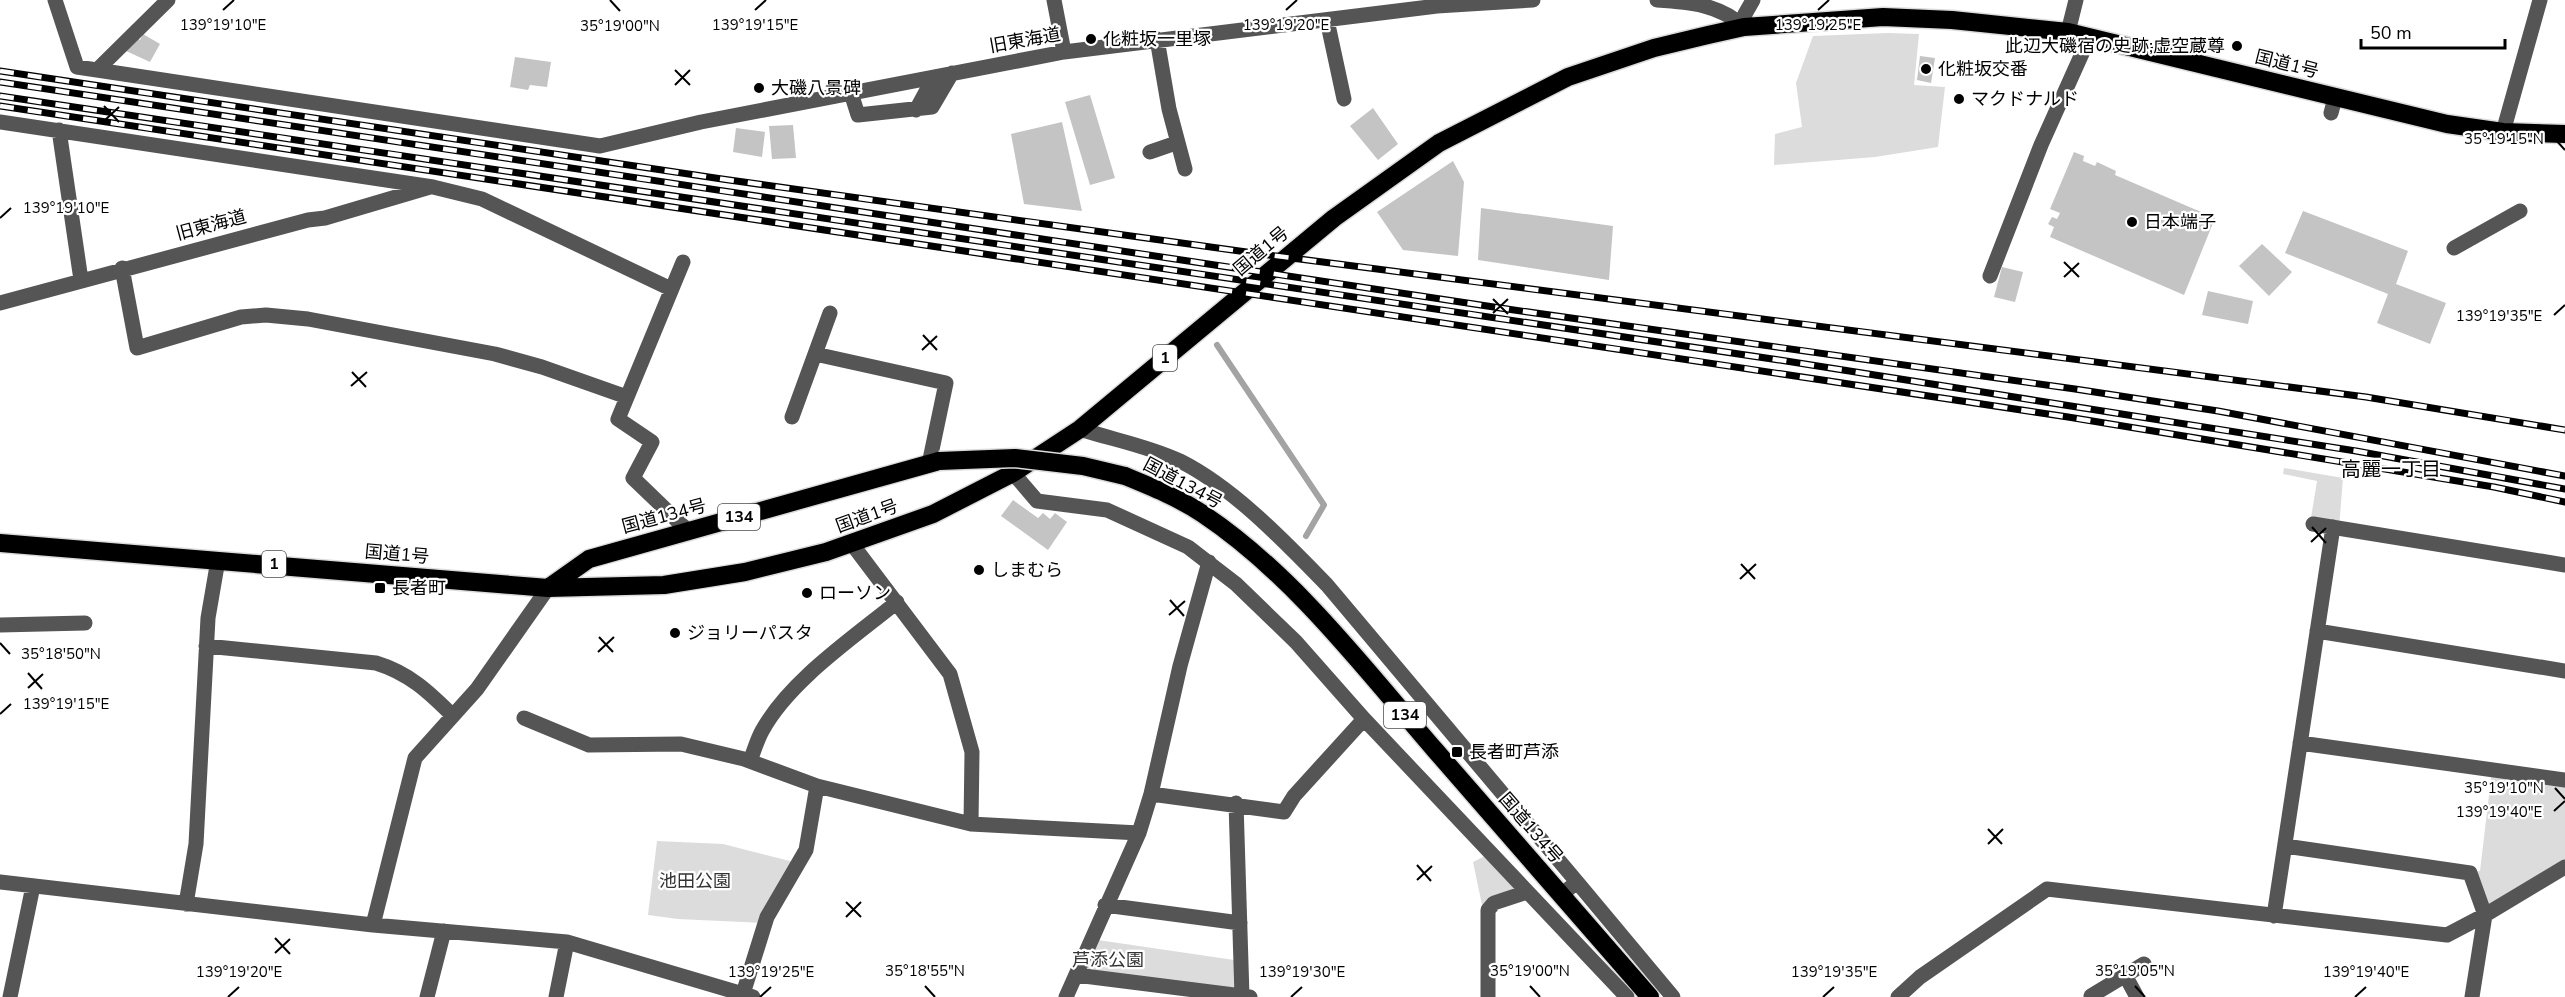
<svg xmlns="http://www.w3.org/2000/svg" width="2565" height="997" viewBox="0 0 2565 997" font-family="'Nunito Sans','Noto Sans JP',sans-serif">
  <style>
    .green { fill: #dcdcdc }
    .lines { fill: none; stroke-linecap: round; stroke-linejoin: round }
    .stream { stroke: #a3a3a3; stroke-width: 6 }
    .building { fill: #c4c4c4 }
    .highway-casing { stroke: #dbdbdb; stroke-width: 21 }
    .minor { stroke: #555; stroke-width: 15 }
    .highway { stroke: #000; stroke-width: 18 }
    .rail-casing { stroke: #000; stroke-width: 7 }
    .rail { stroke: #fff; stroke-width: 4.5; stroke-dasharray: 14; stroke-linecap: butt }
    .highway-bridge-casing { stroke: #dbdbdb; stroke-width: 21; stroke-linecap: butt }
    .highway-bridge { stroke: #000; stroke-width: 18 }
    .ticks { fill: none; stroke: #000; stroke-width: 2 }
    .poi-dot { fill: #000; stroke: #fff; stroke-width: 2 }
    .labels { text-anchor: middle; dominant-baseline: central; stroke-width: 4.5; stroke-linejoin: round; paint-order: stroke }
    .shield { fill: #fff; stroke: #4c4c4c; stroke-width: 1.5 }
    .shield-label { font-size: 16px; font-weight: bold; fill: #000 }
    .poi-label { font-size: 18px; fill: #000; stroke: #fff; text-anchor: start }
    .street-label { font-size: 18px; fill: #000; stroke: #fff }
    .park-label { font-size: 18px; fill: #333; stroke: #fff }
    .neighbourhood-label { font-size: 20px; fill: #000; stroke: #fff }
    .ticks-label { font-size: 15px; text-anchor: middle; fill: #000; stroke: #fff; stroke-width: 4.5; stroke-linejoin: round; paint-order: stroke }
  </style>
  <rect width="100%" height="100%" fill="#fff"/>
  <path class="green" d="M1888 33 1919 34 1914 85 1945 87 1938 147 1875 157 1774 165 1775 134 1802 127 1796 83 1813 36Z
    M2284 468 2343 478 2339 528 2310 524 2317 481 2283 474Z
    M2492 770 2565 780V867L2485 915 2470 873 2480 871Z
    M657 841 723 844 798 863 765 923 678 919 648 915Z
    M1491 853 1527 892 1482 905 1473 862Z
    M1091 939 1241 961 1242 996 1076 975Z"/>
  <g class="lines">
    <path class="stream" d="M1217 345 1324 505 1306 536"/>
  </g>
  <path class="building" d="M143 34 160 44 150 62 126 51 135 37 140 40Z
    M1920 56 1935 58 1931 83 1917 80Z
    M515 57 551 62 547 87 530 85 528 90 510 87Z
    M1090 95 1115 178 1090 185 1065 102Z
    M1373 108 1398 144 1378 160 1350 126Z
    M1062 122 1082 211 1024 204 1011 134Z
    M793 125 796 158 772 159 769 126Z
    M736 128 765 132 762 157 733 152Z
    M2074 152 2084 156 2083 161 2095 166 2097 162 2116 171 2115 175 2215 218 2184 295 2050 237 2054 227 2048 224 2052 217 2057 219 2060 213 2050 209Z
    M1453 161 1464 182 1458 256 1403 250 1377 212Z
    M1481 208 1613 226 1609 280 1478 260Z
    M2303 211 2408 251 2396 284 2446 303 2430 344 2377 323 2388 294 2285 253Z
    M2262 244 2292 272 2269 296 2239 266Z
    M2002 267 2023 272 2015 302 1994 297Z
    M2208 291 2253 301 2248 324 2202 315Z
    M1013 500 1038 518 1043 513 1050 519 1055 513 1067 522 1048 550 1001 516Z"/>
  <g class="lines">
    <defs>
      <path id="highway" d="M1125 476C1152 487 1179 498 1203 514 1293 574 1365 669 1435 750 1507 832 1578 915 1650 997
        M0 543 548 588 664 585 745 572 826 552 933 514 1013 473 1080 429 1334 218 1439 143 1568 77 1654 48 1708 35 1744 27 1883 17 1952 20 2068 32 2447 124 2503 132 2565 134
        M548 588 589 559 939 461"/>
    </defs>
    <use href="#highway" class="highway-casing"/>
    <path class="minor" d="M55 0 77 67 600 146 701 122 1064 52 1437 6 1533 0
      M1054 0 1064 52
      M1657 0C1689 2 1719 4 1744 27
      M1327 20 1344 99
      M1744 27 1745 14 1753 0
      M2068 32 2076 0
      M1157 39 1169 109 1185 169
      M98 69 168 0
      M851 93 858 115 932 107 952 73
      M916 110 934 77
      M2331 113 2335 98
      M0 122 433 187 482 199 671 289
      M59 130 81 280
      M2503 132 2540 0
      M1150 152 1176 143
      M2454 248 2520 211
      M683 262 618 419 652 442 633 478 688 531
      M122 268 137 348 241 317 266 315 308 319 495 354 542 367 627 397
      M1990 276 2041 145 2089 38
      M0 303 308 220 325 218 430 187
      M815 354 946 383 929 464
      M792 417 830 313
      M1080 429C1114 440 1148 446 1180 461 1234 488 1285 542 1327 585L1577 882 1561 895
      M1013 473 1037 501 1107 510 1188 547 1236 584 1296 642 1364 719 1627 997
      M2313 524 2565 565
      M852 544 950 674 972 752 971 824
      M0 625 85 623
      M2317 631 2565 671
      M206 646 376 663C409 673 429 692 453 716
      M524 718 589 745 681 744 744 759 817 786 971 824 1139 833
      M2300 743 2565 780
      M750 761C754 751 757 740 762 731 789 681 853 638 897 602
      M1151 794 1284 812 1294 796 1364 719
      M1236 803 1242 996
      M0 882 373 925 567 942 753 997
      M1577 882 1673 997
      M186 904 196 844 208 618 218 560
      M1105 905 1240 923
      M2274 916 2333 527
      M373 925 415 758 477 689 548 588
      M1076 975 1250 997
      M2125 975 2137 997
      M2091 996 2144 964
      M10 997 33 886
      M427 997 444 931
      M556 997 567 942
      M742 997 767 917 806 850 817 786
      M1066 997 1139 833 1151 794 1180 666 1209 562
      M1488 997V910L1494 903 1527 892
      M1898 997 1920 977 2047 889 2447 935 2485 915 2470 873 2285 846
      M2472 997 2485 915 2565 867"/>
    <use href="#highway" class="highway"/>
    <defs>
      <path id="rail" d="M0 71 722 179 1261 254 2366 397 2565 430
        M0 82 1507 309 2075 389 2218 411 2565 476
        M0 96 1786 361 2356 451 2565 489
        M0 106 2068 417 2494 487 2565 502"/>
    </defs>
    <use href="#rail" class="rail-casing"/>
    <use href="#rail" class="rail"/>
    <defs>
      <path id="highway-bridge" d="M939 461 1015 458 1083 466 1125 476"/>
    </defs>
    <use href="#highway-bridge" class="highway-bridge-casing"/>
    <use href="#highway-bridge" class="highway-bridge"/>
  </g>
  <path class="ticks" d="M610 0 620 11M223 10 234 0M755 10 766 0M1286 10 1297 0M1818 10 1829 0M675 70 690 85M675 85 690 70M104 106 119 122M104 121 119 107M2555 139 2565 150M0 218 11 208M2064 262 2079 277M2064 277 2079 263M1493 299 1508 314M1493 313 1508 299M2554 315 2565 305M923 335 937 350M922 350 937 336M352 372 366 387M351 386 367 372M2312 527 2326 543M2311 542 2326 528M1741 564 1755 579M1740 579 1756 564M1170 600 1184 616M1169 615 1185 601M599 637 613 652M0 643 10 654M598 652 614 637M28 673 42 689M28 688 43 674M0 714 11 704M2555 788 2565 799M2554 811 2565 801M1988 829 2002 844M1988 844 2003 829M1417 865 1431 881M1417 880 1432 866M846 902 861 917M846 917 861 902M275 938 290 954M275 953 290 939M925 986 935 997M1530 986 1540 997M2135 986 2145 997M228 997 239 987M760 997 771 987M1291 997 1302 987M1823 997 1834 987M2355 997 2366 987"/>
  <g class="poi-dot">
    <circle cx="1091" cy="39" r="6"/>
    <circle cx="2237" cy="46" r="6"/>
    <circle cx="1926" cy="69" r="6"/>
    <circle cx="759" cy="88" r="6"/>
    <circle cx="1959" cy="99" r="6"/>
    <circle cx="2132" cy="222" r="6"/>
    <circle cx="979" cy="570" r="6"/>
    <rect x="374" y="582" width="12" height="12" rx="3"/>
    <circle cx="807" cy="593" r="6"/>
    <circle cx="675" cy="633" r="6"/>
    <rect x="1451" y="746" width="12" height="12" rx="3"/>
  </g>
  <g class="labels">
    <g class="shield">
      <rect x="1153" y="345" width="24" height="26" rx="4.5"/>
      <rect x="718" y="504" width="42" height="26" rx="4.5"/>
      <rect x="262" y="551" width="24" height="26" rx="4.5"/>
      <rect x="1384" y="702" width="42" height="26" rx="4.5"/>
    </g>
    <g class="shield-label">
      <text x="1165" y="358">1</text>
      <text x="739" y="517">134</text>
      <text x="274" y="564">1</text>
      <text x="1405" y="715">134</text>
    </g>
    <g class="poi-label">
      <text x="1103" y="39">化粧坂一里塚</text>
      <text x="2225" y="46" text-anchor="end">此辺大磯宿の史跡;虚空蔵尊</text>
      <text x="1938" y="69">化粧坂交番</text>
      <text x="771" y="88">大磯八景碑</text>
      <text x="1971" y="99">マクドナルド</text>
      <text x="2144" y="222">日本端子</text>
      <text x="991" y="570">しまむら</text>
      <text x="392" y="588">長者町</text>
      <text x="819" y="593">ローソン</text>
      <text x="687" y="633">ジョリーパスタ</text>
      <text x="1469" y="752">長者町芦添</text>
    </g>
    <g class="street-label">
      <text transform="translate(1025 40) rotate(-10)">旧東海道</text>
      <text transform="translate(2287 64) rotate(14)">国道1号</text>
      <text transform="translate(211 225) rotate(-15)">旧東海道</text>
      <text transform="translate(1261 251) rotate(-40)">国道1号</text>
      <text transform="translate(1183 483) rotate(28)">国道134号</text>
      <text transform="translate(664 516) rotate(-15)">国道134号</text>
      <text transform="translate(867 516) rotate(-20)">国道1号</text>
      <text transform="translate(397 554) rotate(5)">国道1号</text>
      <text transform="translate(1531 828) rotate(49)">国道134号</text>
    </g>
    <g class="park-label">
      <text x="695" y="881">池田公園</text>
      <text x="1108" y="960">芦添公園</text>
    </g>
    <g class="neighbourhood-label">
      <text x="2391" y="469">高麗一丁目</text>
    </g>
  </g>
  <g class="ticks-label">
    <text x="223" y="30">139°19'10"E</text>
    <text x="755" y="30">139°19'15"E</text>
    <text x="1286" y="30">139°19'20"E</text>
    <text x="1818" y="30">139°19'25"E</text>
    <text x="620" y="31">35°19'00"N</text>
    <text x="2504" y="144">35°19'15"N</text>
    <text x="66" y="213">139°19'10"E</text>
    <text x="2499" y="321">139°19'35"E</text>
    <text x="61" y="659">35°18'50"N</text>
    <text x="66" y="709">139°19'15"E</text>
    <text x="2504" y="793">35°19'10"N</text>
    <text x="2499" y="817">139°19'40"E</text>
    <text x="925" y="976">35°18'55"N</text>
    <text x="1530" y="976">35°19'00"N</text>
    <text x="2135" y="976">35°19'05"N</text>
    <text x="239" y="977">139°19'20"E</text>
    <text x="771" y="977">139°19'25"E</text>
    <text x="1302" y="977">139°19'30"E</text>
    <text x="1834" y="977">139°19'35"E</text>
    <text x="2366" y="977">139°19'40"E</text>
  </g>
  <path d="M2361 39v9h144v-9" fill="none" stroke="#000000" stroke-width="3"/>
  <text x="2370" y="39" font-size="18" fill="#000000" stroke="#ffffff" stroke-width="4.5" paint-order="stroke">50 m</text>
</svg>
